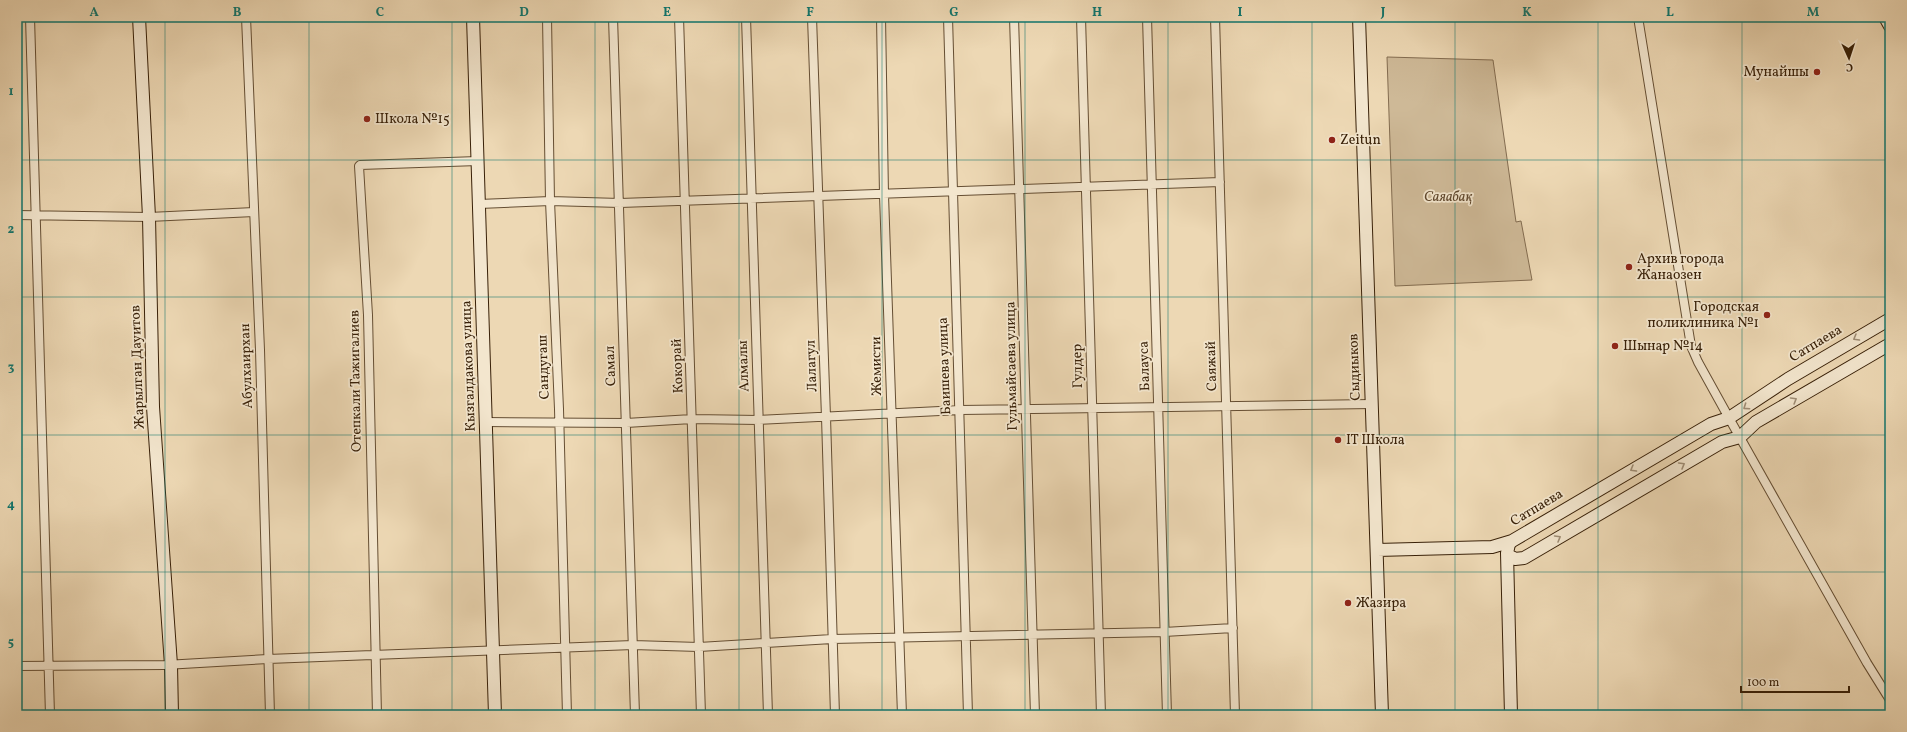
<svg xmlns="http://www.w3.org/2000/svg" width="1907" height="732" viewBox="0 0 1907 732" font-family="Vollkorn,serif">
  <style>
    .green { fill: #ceb997; stroke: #836c50 }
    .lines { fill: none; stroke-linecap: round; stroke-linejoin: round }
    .street-casing { stroke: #654e33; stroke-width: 10 }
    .secondary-casing { stroke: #382008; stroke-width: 14 }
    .street { stroke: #f3e6ce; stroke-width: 8 }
    .secondary { stroke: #f3e6ce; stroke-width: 12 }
    .oneway { stroke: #9f8d75 }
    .grid { fill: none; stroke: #0f766e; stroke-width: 1; stroke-opacity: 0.55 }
    .poi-dot { fill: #8f2418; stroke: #f3e6ce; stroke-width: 1.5 }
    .labels { text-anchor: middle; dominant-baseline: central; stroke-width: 3.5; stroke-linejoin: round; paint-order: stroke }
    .poi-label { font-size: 14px; fill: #382008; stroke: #f3e6ce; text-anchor: start }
    .park-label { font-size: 14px; font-style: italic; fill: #5e462c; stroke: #f3e6ce }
    .street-label { font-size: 14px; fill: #382008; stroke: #f3e6ce }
    .neatline { fill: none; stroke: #0f766e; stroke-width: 1.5 }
    .grid-label { font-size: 13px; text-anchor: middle; font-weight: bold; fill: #0f766e }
  </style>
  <rect width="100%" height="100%" fill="#edd8b4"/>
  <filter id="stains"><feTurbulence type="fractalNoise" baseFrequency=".005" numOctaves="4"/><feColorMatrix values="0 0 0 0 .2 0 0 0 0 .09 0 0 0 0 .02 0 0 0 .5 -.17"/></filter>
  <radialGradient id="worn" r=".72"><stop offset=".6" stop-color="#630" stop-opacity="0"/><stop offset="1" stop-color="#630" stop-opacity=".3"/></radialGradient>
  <path class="green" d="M1387 57 1493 60 1516 222 1521 221 1532 280 1395 286Z"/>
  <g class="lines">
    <defs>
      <path id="street" d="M30 17 50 715
        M246 17 260 350 270 715
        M547 17 550 201 559 409 567 715
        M613 17 635 715
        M679 17 701 715
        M746 17 768 715
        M812 17 826 417 835 715
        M881 17 884 195 902 715
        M948 17 968 715
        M1014 17 1035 715
        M1081 17 1101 715
        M1147 17 1167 715
        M1215 17 1235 715
        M1638 17 1691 346 1698 362 1729 418 1867 663 1890 700
        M479 204 550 201 620 203 1220 182
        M17 215 149 217 254 212
        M485 422 626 423 692 419 759 420 960 410 1372 404
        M17 666 165 665 268 659 633 645 699 647 832 639 1164 632 1233 628
        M377 715 368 315 359 166 360 165 478 161"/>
      <path id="secondary" d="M139 17 149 217 153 407 171 665 172 715
        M473 17 495 715
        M1359 17 1382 715
        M1885 17 1890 26
        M1377 550 1492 547 1512 541
        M1508 555 1515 559 1524 558 1722 442 1740 437 1756 422 1890 344
        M1511 715 1507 553 1509 544 1512 541 1711 424 1729 418 1788 379 1890 319"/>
    </defs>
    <use href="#street" class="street-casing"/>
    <use href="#secondary" class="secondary-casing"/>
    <use href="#street" class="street"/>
    <use href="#secondary" class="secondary"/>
  </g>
  <defs><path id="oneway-chevron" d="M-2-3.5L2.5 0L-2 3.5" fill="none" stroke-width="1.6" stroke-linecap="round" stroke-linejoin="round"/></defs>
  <g class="oneway">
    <use href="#oneway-chevron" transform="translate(1856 338) rotate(150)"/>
    <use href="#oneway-chevron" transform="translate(1794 400) rotate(-31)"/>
    <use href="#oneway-chevron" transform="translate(1746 407) rotate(146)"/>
    <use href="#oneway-chevron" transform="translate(1682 465) rotate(-30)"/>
    <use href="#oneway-chevron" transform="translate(1633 469) rotate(150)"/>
    <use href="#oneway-chevron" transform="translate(1558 538) rotate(-30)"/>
  </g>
  <path class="grid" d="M165 17V715M309 17V715M452 17V715M595 17V715M739 17V715M882 17V715M1025 17V715M1168 17V715M1312 17V715M1455 17V715M1598 17V715M1742 17V715M17 160H1890M17 297H1890M17 435H1890M17 572H1890"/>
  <g class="poi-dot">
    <circle cx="1817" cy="72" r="4"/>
    <circle cx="367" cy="119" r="4"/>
    <circle cx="1332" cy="140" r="4"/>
    <circle cx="1629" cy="267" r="4"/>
    <circle cx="1767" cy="315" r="4"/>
    <circle cx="1615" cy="346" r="4"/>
    <circle cx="1338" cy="440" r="4"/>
    <circle cx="1348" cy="603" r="4"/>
  </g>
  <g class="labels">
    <g class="poi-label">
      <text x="1809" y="72" text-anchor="end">Мунайшы</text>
      <text x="375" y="119">Школа №15</text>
      <text x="1340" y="140">Zeitun</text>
      <text x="1637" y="259">Архив города<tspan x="1637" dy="16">Жанаозен</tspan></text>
      <text x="1759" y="307" text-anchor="end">Городская<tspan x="1759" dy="16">поликлиника №1</tspan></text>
      <text x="1623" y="346">Шынар №14</text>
      <text x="1346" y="440">IT Школа</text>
      <text x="1356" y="603">Жазира</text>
    </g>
    <g class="park-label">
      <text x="1448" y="197">Саяабақ</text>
    </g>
    <g class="street-label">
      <text transform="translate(1816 344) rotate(-31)">Сатпаева</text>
      <text transform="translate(247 366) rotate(-92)">Абулхаирхан</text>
      <text transform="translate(469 366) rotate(-92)">Кызгалдакова улица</text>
      <text transform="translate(611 366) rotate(-92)">Самал</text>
      <text transform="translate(678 366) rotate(-92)">Кокорай</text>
      <text transform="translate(744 366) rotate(-92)">Алмалы</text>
      <text transform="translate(812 366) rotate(-92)">Лалагул</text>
      <text transform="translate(877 366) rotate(-91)">Жемисти</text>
      <text transform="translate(945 366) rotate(-92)">Баишева улица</text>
      <text transform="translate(1012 366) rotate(-91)">Гульмайсаева улица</text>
      <text transform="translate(1078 366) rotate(-91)">Гулдер</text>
      <text transform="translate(1145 366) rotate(-92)">Балауса</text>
      <text transform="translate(1212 366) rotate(-92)">Саяжай</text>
      <text transform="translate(138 367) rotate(-92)">Жарылган Дауитов</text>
      <text transform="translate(544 367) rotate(-92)">Сандугаш</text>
      <text transform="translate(1355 367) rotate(-92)">Сыдиыков</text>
      <text transform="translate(356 381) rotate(-91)">Отепкали Тажигалиев</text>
      <text transform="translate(1537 508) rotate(-31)">Сатпаева</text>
    </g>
  </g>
  <rect width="1907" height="732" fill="none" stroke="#edd8b4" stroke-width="44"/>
  <g transform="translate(1849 58) rotate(177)" stroke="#f3e6ce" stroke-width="3" paint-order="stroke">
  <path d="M0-3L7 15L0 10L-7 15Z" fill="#382008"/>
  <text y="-6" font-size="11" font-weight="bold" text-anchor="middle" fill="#382008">С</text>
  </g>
  <path d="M1741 686v6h108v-6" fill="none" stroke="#382008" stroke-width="2"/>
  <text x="1747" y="686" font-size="12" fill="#382008" stroke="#f3e6ce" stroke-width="3" paint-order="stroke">100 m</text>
  <rect x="22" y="22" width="1863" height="688" class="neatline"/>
  <g class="grid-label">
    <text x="94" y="16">A</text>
    <text x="237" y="16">B</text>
    <text x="380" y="16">C</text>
    <text x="524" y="16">D</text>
    <text x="667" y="16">E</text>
    <text x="810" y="16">F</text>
    <text x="954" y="16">G</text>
    <text x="1097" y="16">H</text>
    <text x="1240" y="16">I</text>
    <text x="1383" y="16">J</text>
    <text x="1527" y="16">K</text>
    <text x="1670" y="16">L</text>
    <text x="1813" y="16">M</text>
    <text x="11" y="95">1</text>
    <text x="11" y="233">2</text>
    <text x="11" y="371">3</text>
    <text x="11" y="508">4</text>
    <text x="11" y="646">5</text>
  </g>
  <rect width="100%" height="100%" filter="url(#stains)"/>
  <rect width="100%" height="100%" fill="url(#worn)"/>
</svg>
